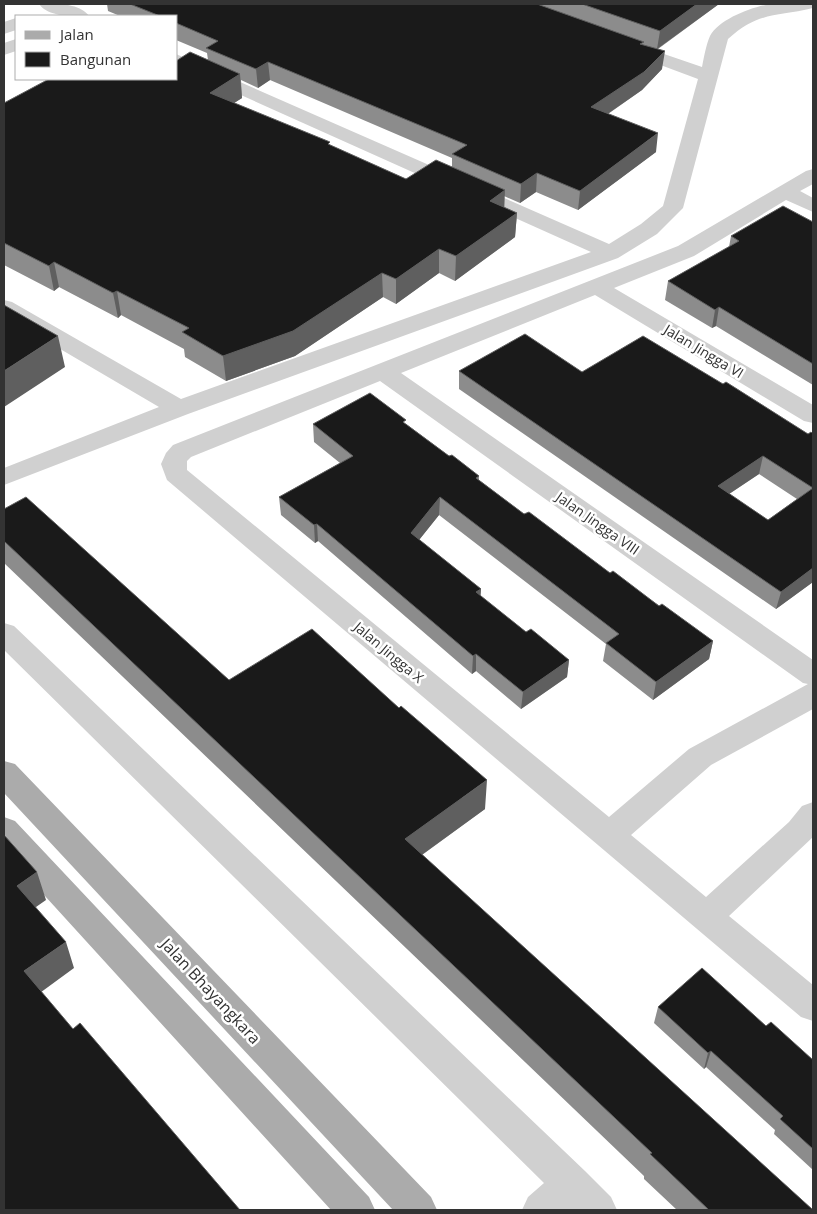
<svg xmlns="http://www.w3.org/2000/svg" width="817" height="1214" viewBox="0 0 817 1214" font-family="'Open Sans',sans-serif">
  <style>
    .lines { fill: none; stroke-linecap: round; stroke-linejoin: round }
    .minor { fill: #d0d0d0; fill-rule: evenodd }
    .major { fill: #ababab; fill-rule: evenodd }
    .wall { fill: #8c8c8c; fill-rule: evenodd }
    .shaded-wall { fill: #5f5f5f }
    .building { fill: #1a1a1a; stroke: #5f5f5f; fill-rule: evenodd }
    .labels { text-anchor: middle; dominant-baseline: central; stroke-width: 5; stroke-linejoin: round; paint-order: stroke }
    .street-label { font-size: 14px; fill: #333; stroke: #fff }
    .near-street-label { font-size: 16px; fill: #333; stroke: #fff }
  </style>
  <rect width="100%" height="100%" fill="#fff"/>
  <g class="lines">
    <path class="minor" d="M39 4C53 3 80 3 89 16 75 17 48 17 39 4Z
      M772 4H813V8C776 17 759 11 728 39L683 208 657 234 618 258 188 414 4 485V468L159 407 4 316V300L12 302 181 399 591 252 176 66V54L609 244 641 224 663 206 698 79 623 51 620 47 623 43 629 42 702 67C704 57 706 45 710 36 719 19 754 6 772 4Z
      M16 18V30L4 34V22Z
      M16 39V51L4 55V43Z
      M813 169V184L800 191 813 198V212L786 200 694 256 614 288 813 405V423L804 421 595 295 401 373 813 660V709L711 765 631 835 706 897 789 822 802 806 813 802V837L729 916 813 985V1021L801 1017 167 480 161 464 166 453 173 445 678 246 806 171ZM380 381 803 683 808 684 689 749 609 817 187 470V461L191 457Z
      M4 623 14 626 585 1171 611 1197 617 1210H522L528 1197 544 1183 4 650Z"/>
    <path class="major" d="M4 761 15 764 431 1197 437 1210H393L4 793Z
      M4 817 15 821 369 1197 375 1210H331L4 851Z"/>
  </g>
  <path class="wall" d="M107 4H719L658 49 662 69 642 90 608 114 656 152 578 210 536 192 520 203 504 196V207L517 213 515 237 455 281 439 273 396 304 383 297 295 356 226 381 185 357 184 349 121 315 118 318 59 287 54 291 4 265V103L176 79 208 60 207 53 176 40V16H120L108 11ZM241 80 258 88 270 80 452 158V167L406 179 234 103 242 98Z
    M813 222V385L716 326 712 328 665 300 668 281 729 247 731 236Z
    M459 371 582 372 723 384 808 434H813V582L776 609 459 389ZM759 474 797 499 768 520 729 494Z
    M313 424H406L449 456 479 476V480L524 514 610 573 713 641 709 659 653 700 603 661 606 644 439 515 419 540 481 589 480 596 526 632 569 660 567 677 521 709 476 671 472 674 318 541 315 543 281 515 279 497 340 463 314 442Z
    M4 509 229 680 485 809 422 855 813 1210H677L644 1179V1176L4 563Z
    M658 1007 766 1026 813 1060V1170L774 1134 775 1130 706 1067 704 1069 654 1023Z"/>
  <path class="shaded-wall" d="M697 4H719L657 49 660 31Z
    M665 51 662 69 642 90 590 126 591 107Z
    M268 62 270 80 258 88 256 69Z
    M240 74 242 98 212 117 210 93Z
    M658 133 656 152 578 210 580 191Z
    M537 173 536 192 520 203 521 184Z
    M505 190 504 215 490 201Z
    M517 213 515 237 455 281 456 256Z
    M439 249V273L396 304V279Z
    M54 262 59 287 54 291 49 266Z
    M382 273 383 297 295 356 226 381 223 356Z
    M117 291 121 315 118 318 113 293Z
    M719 307 716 326 712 328 715 310Z
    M58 336 65 367 4 407V371Z
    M763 456 759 474 714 504 718 486Z
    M440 497 439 515 411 550V533Z
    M317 524 318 541 315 543 314 525Z
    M813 568V582L776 609 781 592Z
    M481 589 480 607 476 592Z
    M713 641 709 659 653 700 656 682Z
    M476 654V671L472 674 473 656Z
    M569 660 567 677 521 709 523 692Z
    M487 780 485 809 405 867V839Z
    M37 872 46 900 26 914 17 886Z
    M66 942 74 968 33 998 24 971Z
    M711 1051 706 1067 704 1069 708 1053Z"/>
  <path class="building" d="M130 4H537L644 42 640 44 665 51 644 72 591 107 658 133 580 191 537 173 521 184 452 154 467 145 268 62 256 69 206 48 218 41 176 23V16H160Z
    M582 4H697L660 31Z
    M190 52 240 74 210 93 330 142 328 144 406 179 436 160 505 190 490 201 517 213 456 256 439 249 396 279 382 273 293 331 223 356 182 332 189 328 117 291 113 293 54 262 49 266 4 243V103L49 79H176V61Z
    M783 206 813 222V364L719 307 715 310 668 281 739 241 731 236Z
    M4 305 58 336 4 371Z
    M525 334 582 372 643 336 723 384 726 382 808 434 811 432 813 434V568L781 592 459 371ZM763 456 813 488 768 520 718 486Z
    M370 393 406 420 403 422 449 456 452 455 479 476 476 478 524 514 529 512 610 573 613 571 659 606 662 604 713 641 656 682 606 643 619 634 440 497 411 533 481 589 476 592 526 632 531 629 569 660 523 692 476 654 473 656 317 524 314 525 279 497 353 456 313 424Z
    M26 497 229 680 312 629 399 708 401 706 487 780 405 839 813 1210H709L650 1154 652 1153 4 541V509Z
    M4 835 37 872 17 886 66 942 24 971 73 1029 80 1023 240 1210H4Z
    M702 968 766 1026 771 1022 813 1060V1149L780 1119 783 1116 711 1051 708 1053 658 1007Z"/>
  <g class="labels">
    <g class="street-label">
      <text transform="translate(704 351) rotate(31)">Jalan Jingga VI</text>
      <text transform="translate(598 523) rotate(35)">Jalan Jingga VIII</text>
      <text transform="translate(389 652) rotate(40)">Jalan Jingga X</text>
    </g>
    <g class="near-street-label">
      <text transform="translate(211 991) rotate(47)">Jalan Bhayangkara</text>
    </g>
  </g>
  <rect width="817" height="1214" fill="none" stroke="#333333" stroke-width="10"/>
  <rect x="15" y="15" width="162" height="65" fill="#ffffff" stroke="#adadad"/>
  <rect x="25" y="31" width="25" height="8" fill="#ababab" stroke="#adadad"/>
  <text x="60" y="40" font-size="15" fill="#333333">Jalan</text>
  <rect x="25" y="52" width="25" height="15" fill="#1a1a1a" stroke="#adadad"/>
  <text x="60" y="65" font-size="15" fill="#333333">Bangunan</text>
</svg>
